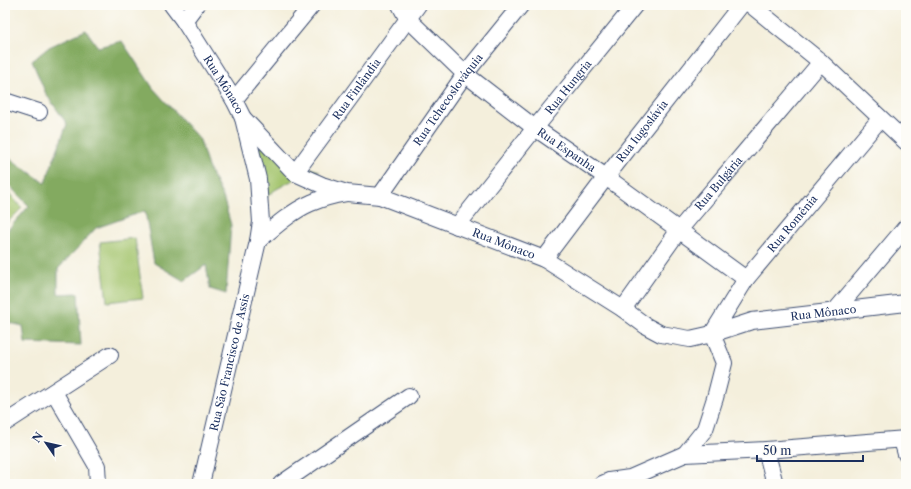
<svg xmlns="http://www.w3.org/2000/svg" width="911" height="489" viewBox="0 0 911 489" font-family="'Libre Caslon Text',serif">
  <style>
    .green { fill: #a4c56e; stroke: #607a66 }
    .forest { fill: #83aa61; stroke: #4f6c60 }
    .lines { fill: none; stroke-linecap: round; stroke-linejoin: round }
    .minor-casing { stroke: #3c4c71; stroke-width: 18 }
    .minor { stroke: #fff; stroke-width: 16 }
    .labels { text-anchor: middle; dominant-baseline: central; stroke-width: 4; stroke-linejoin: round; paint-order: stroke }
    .street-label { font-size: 11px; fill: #1b2f5e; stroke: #fdfcf7 }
  </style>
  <rect width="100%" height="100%" fill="#fdfcf7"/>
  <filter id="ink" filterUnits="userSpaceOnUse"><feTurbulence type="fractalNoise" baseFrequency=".025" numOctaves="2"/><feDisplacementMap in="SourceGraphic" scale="8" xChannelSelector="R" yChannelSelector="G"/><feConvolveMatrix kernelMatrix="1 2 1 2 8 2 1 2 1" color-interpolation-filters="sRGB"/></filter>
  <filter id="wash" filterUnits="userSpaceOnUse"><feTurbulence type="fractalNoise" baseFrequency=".012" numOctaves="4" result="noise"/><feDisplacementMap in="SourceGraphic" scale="16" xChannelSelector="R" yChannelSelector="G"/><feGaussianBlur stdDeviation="0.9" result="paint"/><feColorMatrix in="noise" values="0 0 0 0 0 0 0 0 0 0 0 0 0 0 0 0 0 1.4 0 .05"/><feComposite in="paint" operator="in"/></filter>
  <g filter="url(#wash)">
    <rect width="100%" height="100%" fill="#f4efdc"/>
    <path class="green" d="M258 144C278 153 299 167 320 171L304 174 275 190 262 201V164Z
      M5 189 22 208 5 225Z
      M135 238 143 298 107 302 100 242Z"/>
    <path class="forest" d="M86 30 98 47 122 41 153 88 200 140 208 167 223 197 231 225 226 294 210 289 206 265 184 281 154 263 145 211 96 228 58 269V294L78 293 81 345 25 343 23 326 5 322V233L29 206 5 181V155L45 183 67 124 46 94 32 61 49 47Z"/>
  </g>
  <g filter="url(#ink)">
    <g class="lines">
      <defs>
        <g id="minor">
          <path id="s1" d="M172 5 184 21 234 100 243 118 295 173 322 185 347 193 380 196 544 259 623 309 646 326 661 334 690 339 712 334 752 321 906 303"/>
          <path id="s2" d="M400 5 407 18 465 74 535 128 606 177 746 279"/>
          <path d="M751 5 821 62 906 142"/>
          <path d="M184 21 196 5"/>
          <path d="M234 100 312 5"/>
          <path d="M5 101 39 112"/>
          <path id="s3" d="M295 173 418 5"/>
          <path id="s4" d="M380 196 465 74 521 5"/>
          <path id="s5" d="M457 226 535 128 635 5"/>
          <path d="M258 241C273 228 292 211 311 203 322 198 334 195 346 193"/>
          <path id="s6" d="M544 259 606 177 741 5"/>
          <path id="s7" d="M623 309 679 230 821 62"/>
          <path d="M835 311 906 227"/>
          <path d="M54 392 97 466 98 484"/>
          <path d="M5 423 110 355"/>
          <path d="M902 440 906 454"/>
          <path d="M766 450 775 484"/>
          <path id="s8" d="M685 454 705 429 715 398 724 363 712 334 746 279 880 119"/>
          <path id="s9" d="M201 484 258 241 261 222 258 179 243 118"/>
          <path d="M281 484 409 396"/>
          <path d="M602 484 609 481 630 478 685 454 766 450 906 439"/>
        </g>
      </defs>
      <use href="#minor" class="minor-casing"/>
      <use href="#minor" class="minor"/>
    </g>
  </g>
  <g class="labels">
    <g class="street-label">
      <text stroke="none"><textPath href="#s1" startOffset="95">Rua Mônaco</textPath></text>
      <text stroke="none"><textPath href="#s5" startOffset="178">Rua Hungria</textPath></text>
      <text stroke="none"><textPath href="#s3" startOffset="104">Rua Finlândia</textPath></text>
      <text stroke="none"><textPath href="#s4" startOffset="118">Rua Tchecoslováquia</textPath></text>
      <text stroke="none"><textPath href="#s6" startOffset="161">Rua Iugoslávia</textPath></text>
      <text stroke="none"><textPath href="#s2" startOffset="222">Rua Espanha</textPath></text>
      <text stroke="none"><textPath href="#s7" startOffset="158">Rua Bulgária</textPath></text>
      <text stroke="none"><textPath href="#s8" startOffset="269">Rua Romênia</textPath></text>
      <text stroke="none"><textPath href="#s1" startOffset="431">Rua Mônaco</textPath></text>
      <text stroke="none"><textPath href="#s1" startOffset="779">Rua Mônaco</textPath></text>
      <text stroke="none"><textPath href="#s9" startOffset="125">Rua São Francisco de Assis</textPath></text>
    </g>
  </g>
  <rect width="911" height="489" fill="none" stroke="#fdfcf7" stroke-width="20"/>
  <g transform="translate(46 443) rotate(304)" stroke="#fdfcf7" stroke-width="3" paint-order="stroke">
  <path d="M0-3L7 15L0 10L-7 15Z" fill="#1b2f5e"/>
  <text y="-6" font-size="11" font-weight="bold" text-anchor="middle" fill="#1b2f5e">N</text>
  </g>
  <path d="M757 455v6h106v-6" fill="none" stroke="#1b2f5e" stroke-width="2"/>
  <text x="763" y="455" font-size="12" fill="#1b2f5e" stroke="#fdfcf7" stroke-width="3" paint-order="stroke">50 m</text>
</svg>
